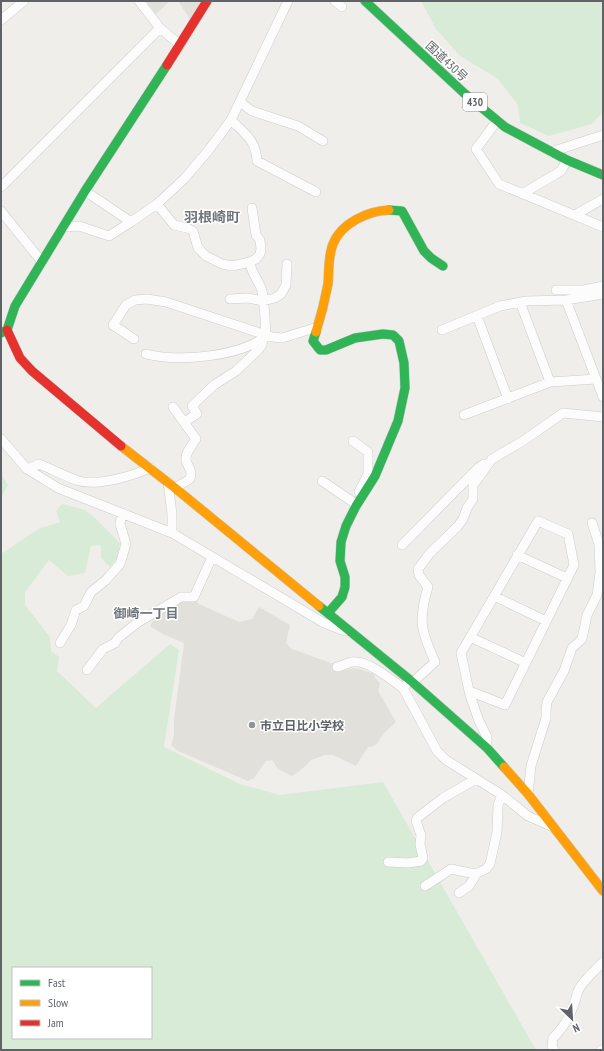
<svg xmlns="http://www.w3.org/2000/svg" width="604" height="1051" viewBox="0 0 604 1051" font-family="'PT Sans Narrow','Noto Sans JP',sans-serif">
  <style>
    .education { fill: #e2e0da }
    .green { fill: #d8ebd6; fill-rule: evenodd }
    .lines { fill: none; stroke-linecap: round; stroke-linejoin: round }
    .street-casing { stroke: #cbcccc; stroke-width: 10 }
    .fast-casing { stroke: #cacacb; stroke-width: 10 }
    .slow-casing { stroke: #cacacb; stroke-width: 10 }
    .jam-casing { stroke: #cacacb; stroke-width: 10 }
    .street { stroke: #fdfcfc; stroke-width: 9 }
    .fast { stroke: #30b455; stroke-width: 9 }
    .slow { stroke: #ff9f0a; stroke-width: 9 }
    .jam { stroke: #e5322d; stroke-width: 9 }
    .poi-dot { fill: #919496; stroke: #fff; stroke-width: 1.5 }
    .labels { text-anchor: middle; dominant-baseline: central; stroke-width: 3; stroke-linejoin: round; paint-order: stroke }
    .shield { fill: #fff; stroke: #8f9295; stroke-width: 1 }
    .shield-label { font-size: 11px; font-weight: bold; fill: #5f6368 }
    .street-label { font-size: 12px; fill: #5f6368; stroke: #fff }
    .poi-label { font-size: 12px; font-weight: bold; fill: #5f6368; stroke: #fff; text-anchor: start }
    .neighbourhood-label { font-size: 13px; font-weight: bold; fill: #70757a; stroke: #fff }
    .quarter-label { font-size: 14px; font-weight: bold; fill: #70757a; stroke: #fff }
  </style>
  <rect width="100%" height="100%" fill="#efeeea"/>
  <path class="education" d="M146 1H170L156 14Z
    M178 1H201L190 19Z
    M185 599 195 600 199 604 239 622 252 619 259 607 290 625 286 643 292 649 334 664 337 672 354 668 359 669 374 674 375 678 380 683 378 691 396 722 384 733 377 744 371 747H368L356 766 333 755H325L311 760 302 769 292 776 278 769 272 760 266 761 254 778 248 781 178 751 171 745 174 735V720L184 643 163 634 150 626 155 618 153 616Z"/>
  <path class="green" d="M421 1H603V112L592 124 549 136 520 123 518 105 498 79 459 55 436 29Z
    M1 474 8 485 1 498Z
    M62 504 85 510 96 519 120 543 117 558 110 567 101 558V545L91 546 85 573 68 576 49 560 25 592V605L50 637 51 651 59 657 57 671 96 708 170 644 179 650 164 747 240 784 280 795 383 782 536 1050H1V554L38 529 60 522 56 511ZM13 968H151V1038H13Z"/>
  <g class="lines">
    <defs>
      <path id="street" d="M139 1 160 28 180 45
        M335 1 342 7
        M1 20 24 1
        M240 102 252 111 298 126 323 141
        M231 120C245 134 256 140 257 161L316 192
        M497 121 476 149 499 184 603 227
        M551 152 603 135
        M1 187 160 28
        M85 191 131 222 157 204 184 179 208 151 231 120 288 1
        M522 194 561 171 567 160
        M1 211 42 262
        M575 215 603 199
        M64 227 79 226 109 236 131 222
        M250 262 256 259 260 254 261 249 260 240 256 235 252 208
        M556 290H584L603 286
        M230 299 248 298 263 301 275 298 281 294 286 285 287 264
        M566 300 603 397
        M520 302 550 382
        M477 316 508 399
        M442 330 500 306 526 301 566 300 603 294
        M134 339 113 325 126 305 135 300 147 299 166 302 272 337 282 338 318 327
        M146 354C178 362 240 357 266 336 265 321 265 305 262 291 259 280 251 274 250 262L232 266 222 264 206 256 198 248 193 231 187 228 174 225 157 204
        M173 407 196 439C192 445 185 453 186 460 188 469 193 469 190 479L175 488
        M464 415 550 382 596 379
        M184 422 197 414 192 406 214 385 236 371 258 350 262 345 263 338
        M1 439 27 469 39 464C52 469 66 477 79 481 99 486 132 476 150 468
        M353 441 368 452V474L359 492
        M27 469 58 488 172 533 324 623 345 631
        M322 481 353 502 356 506
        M168 482 172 514V533
        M402 545 478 468 484 464
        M517 555 567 578
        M494 596 546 621
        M470 637 526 663
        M60 643 71 625 76 610 84 606 91 592 106 580 120 564 126 544 120 524 122 513
        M337 667C342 666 347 663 352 662 367 659 391 680 403 688
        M87 670 103 649 115 643 118 638 137 623 181 597H194L212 557
        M410 680 403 688 437 751 446 760 502 795 528 816 553 827
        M413 682 435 662C421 631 418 620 428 587L419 575 418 569 430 553 458 526 463 519 467 508 473 499V485L492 459 523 441 563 413 603 417
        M469 691 505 705 574 565 568 534 538 521 461 653 469 691 470 695 479 721 487 737V748
        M528 794 531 766 546 718V712L547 702 564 671 572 648 582 639 587 615 597 595 600 573 599 544 592 523
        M388 862 408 863 421 861 423 858 420 844 421 835 416 821 417 818 443 798 476 779
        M425 886 451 869 475 874 486 869 490 864 497 832 498 805 502 795
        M459 893 469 886 477 873
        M554 1050 552 1046 553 1038C561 1030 568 1020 572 1009 575 1003 576 997 578 991 583 980 595 971 603 962
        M601 1050H603"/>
      <path id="fast" d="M365 1 464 93 505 127 567 160 603 175
        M389 210 402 211 424 251 431 258 443 266
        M316 332 313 341 320 350H326L355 338 383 334 393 335 399 341 404 363 405 388 398 421 375 476 356 506 346 526 341 542 340 561 345 577V587L342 597 328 613
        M1 333 7 330 15 306 85 191 167 65
        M319 606 410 680 487 748 504 767"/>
      <path id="slow" d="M316 332C321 316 325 300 328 284 329 271 328 256 333 244 341 223 368 211 389 210
        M121 446 175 488 319 606
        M504 767 528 794 603 891"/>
      <path id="jam" d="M167 65 207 1
        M7 330 20 358 32 371 121 446"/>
    </defs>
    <use href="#street" class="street-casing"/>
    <use href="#fast" class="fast-casing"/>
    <use href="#slow" class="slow-casing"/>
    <use href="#jam" class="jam-casing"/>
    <use href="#street" class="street"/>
    <use href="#fast" class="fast"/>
    <use href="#slow" class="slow"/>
    <use href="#jam" class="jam"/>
  </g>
  <circle class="poi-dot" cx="252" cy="725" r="4"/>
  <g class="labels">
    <rect class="shield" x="463" y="93" width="24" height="18" rx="3"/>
    <g class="shield-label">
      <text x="475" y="102">430</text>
    </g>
    <g class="street-label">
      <text transform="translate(447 61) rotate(43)">国道430号</text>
    </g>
    <g class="poi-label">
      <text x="260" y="725">市立日比小学校</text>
    </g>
    <g class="neighbourhood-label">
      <text x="146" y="613">御崎一丁目</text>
    </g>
    <g class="quarter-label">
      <text x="212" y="217">羽根崎町</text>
    </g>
  </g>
  <rect width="604" height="1051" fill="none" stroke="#5f6368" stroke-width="4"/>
  <rect x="12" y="967" width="140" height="72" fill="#ffffff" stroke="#bfc1c3"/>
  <rect x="20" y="980" width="20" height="6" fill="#30b455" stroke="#bfc1c3"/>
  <text x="48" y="987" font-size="12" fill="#5f6368">Fast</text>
  <rect x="20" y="1000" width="20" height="6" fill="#ff9f0a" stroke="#bfc1c3"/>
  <text x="48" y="1007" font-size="12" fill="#5f6368">Slow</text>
  <rect x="20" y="1020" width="20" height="6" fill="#e5322d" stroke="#bfc1c3"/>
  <text x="48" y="1027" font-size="12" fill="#5f6368">Jam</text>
  <g transform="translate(572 1019) rotate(155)" stroke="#ffffff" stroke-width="3" paint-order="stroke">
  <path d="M0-3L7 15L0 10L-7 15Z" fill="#5f6368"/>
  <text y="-6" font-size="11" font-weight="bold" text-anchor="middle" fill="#5f6368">N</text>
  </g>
</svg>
